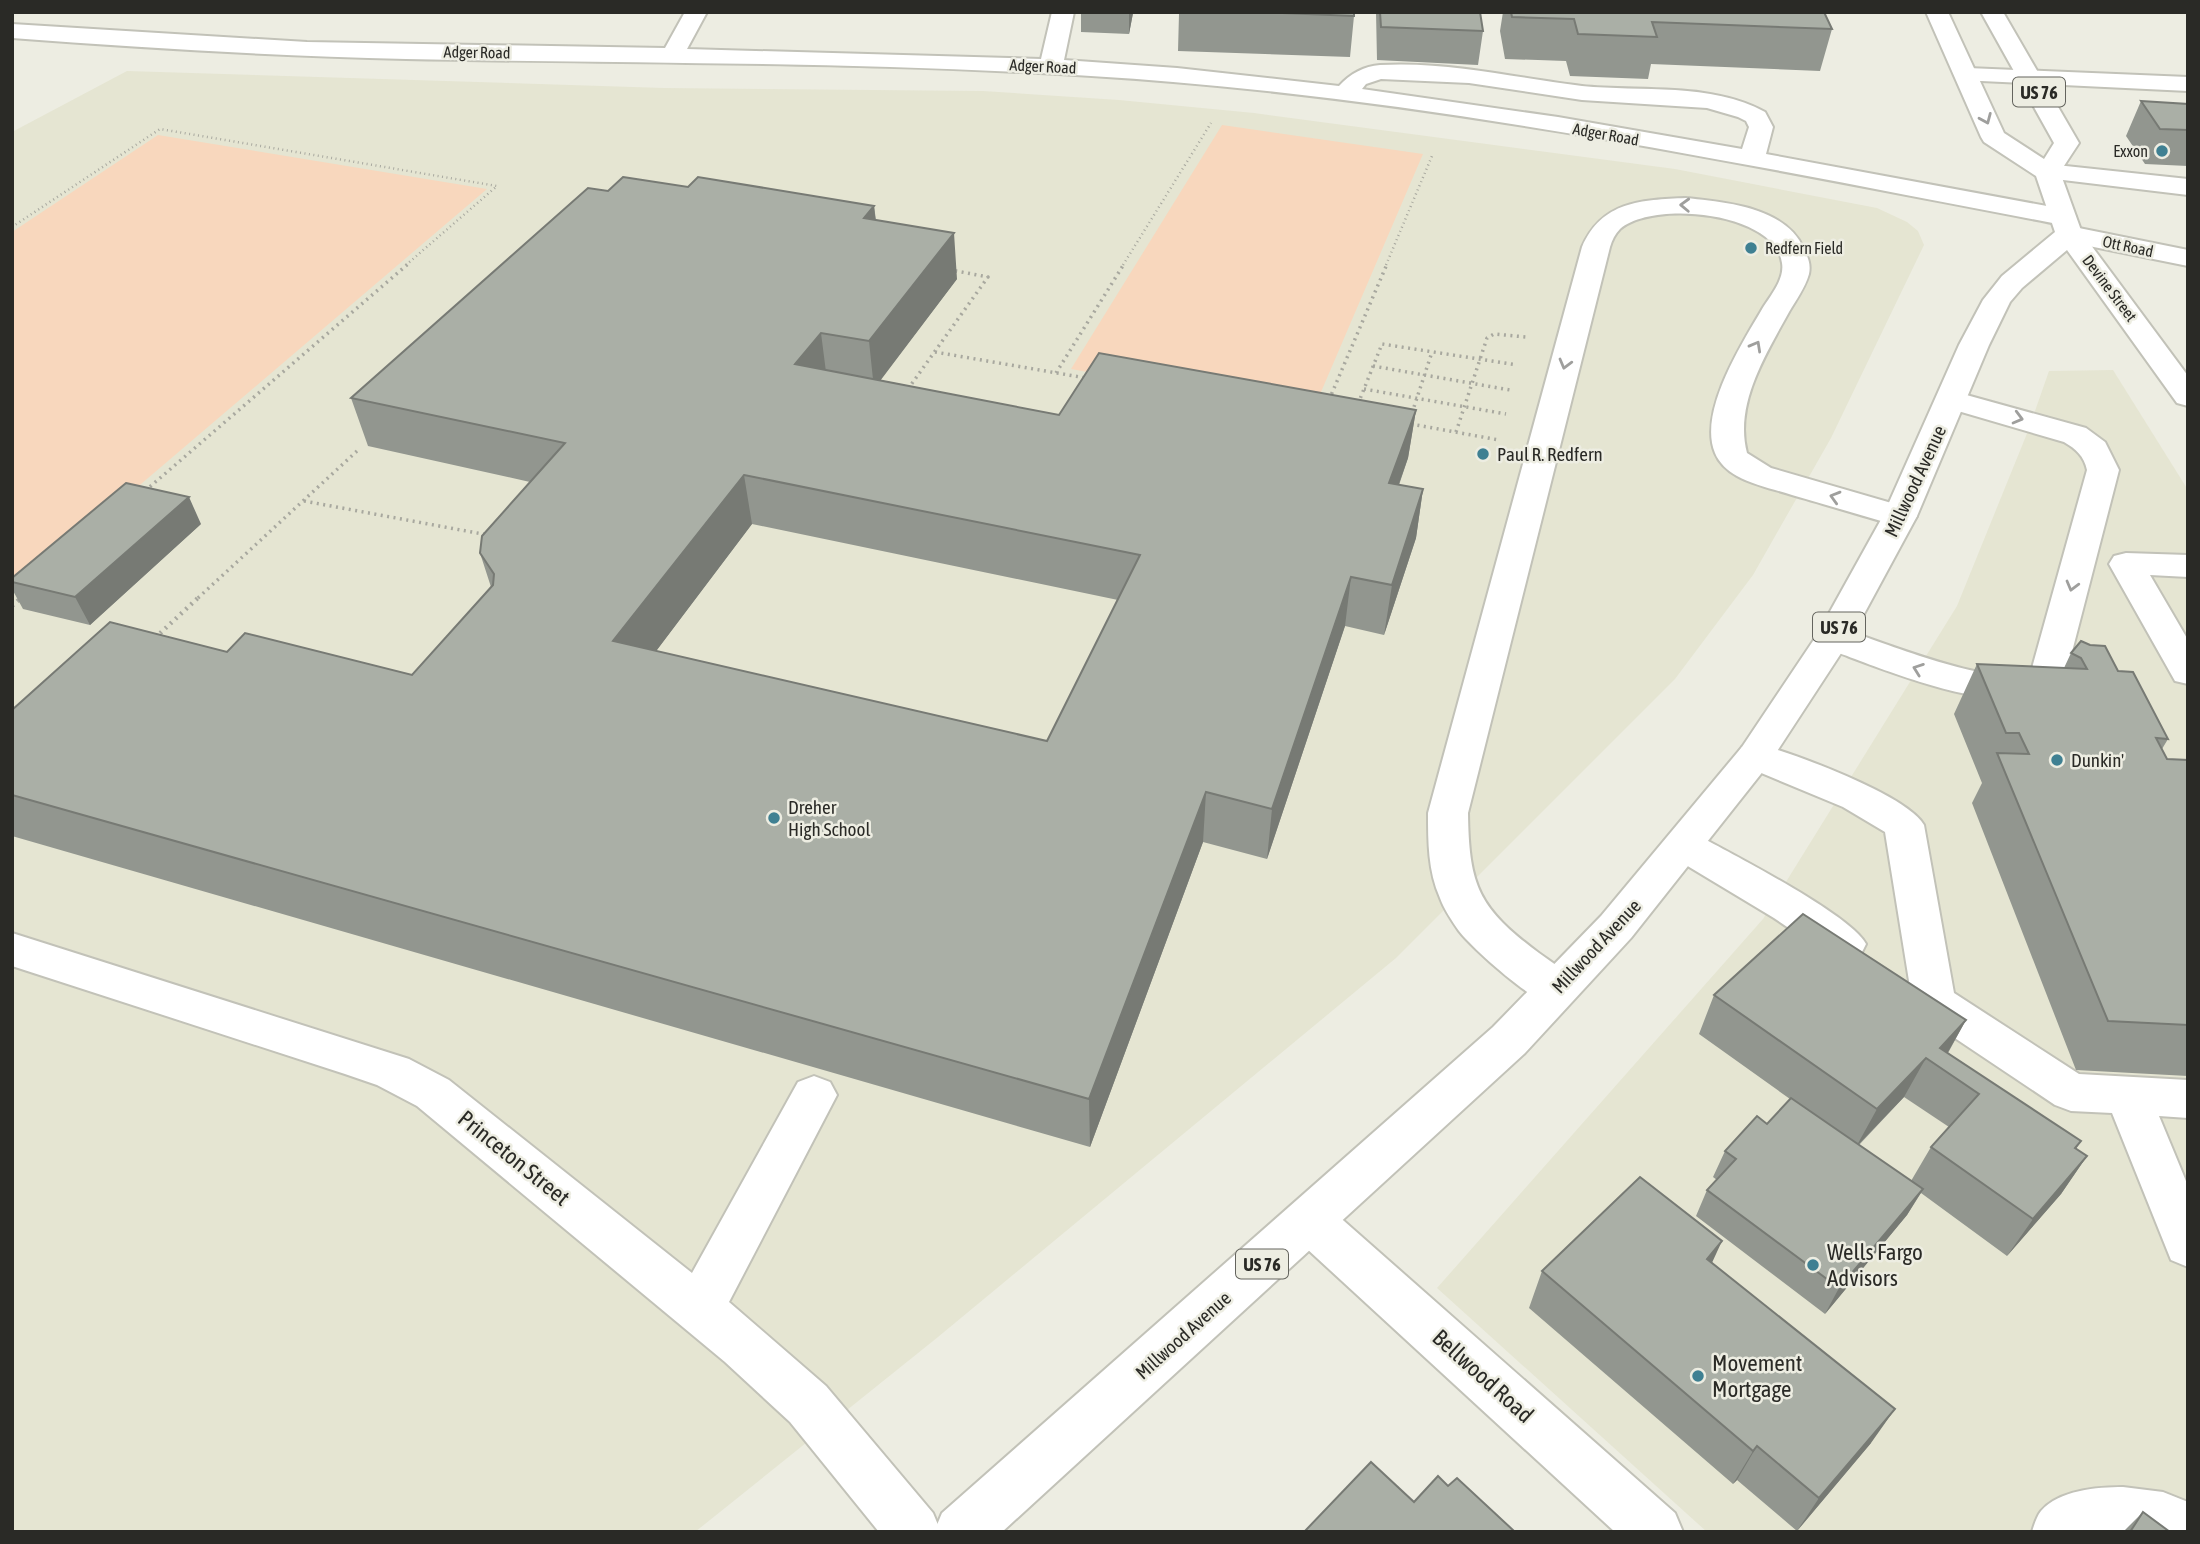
<svg xmlns="http://www.w3.org/2000/svg" width="2200" height="1544" viewBox="0 0 2200 1544" font-family="'Asap Condensed',sans-serif">
  <style>
    .built { fill: #e5e5d2 }
    .green { fill: #f8d7bd }
    .lines { fill: none; stroke-linecap: round; stroke-linejoin: round }
    .minor-casing { stroke: #c2c2b8; stroke-width: 4 }
    .major-casing { stroke: #c2c2b8; stroke-width: 4 }
    .path-far2 { stroke: #a8a89f; stroke-width: 2.5; stroke-dasharray: 1 3.5; stroke-linecap: butt }
    .path-far1 { stroke: #a8a89f; stroke-width: 3.5; stroke-dasharray: 2 4.5; stroke-linecap: butt }
    .path { stroke: #a8a89f; stroke-width: 4.5; stroke-dasharray: 2 5; stroke-linecap: butt }
    .minor { fill: #fff; fill-rule: evenodd }
    .major { fill: #fff; fill-rule: evenodd }
    .wall { fill: #92968f; fill-rule: evenodd }
    .shaded-wall { fill: #777a74 }
    .building { fill: #aaafa6; stroke: #777a74; stroke-width: 2; fill-rule: evenodd }
    .oneway { stroke: #9f9f9d }
    .poi-dot { fill: #3f8092; stroke: #edede2; stroke-width: 2.5 }
    .labels { text-anchor: middle; dominant-baseline: central; stroke-width: 5; stroke-linejoin: round; paint-order: stroke }
    .far-street-label { font-size: 16px; fill: #2a2a26; stroke: #edede2 }
    .far-poi-label { font-size: 16px; fill: #2a2a26; stroke: #edede2; text-anchor: end }
    .shield { fill: #edede2; stroke: #64645e; stroke-width: 2 }
    .shield-label { font-size: 18px; font-weight: bold; fill: #2a2a26 }
    .poi-label { font-size: 19px; fill: #2a2a26; stroke: #edede2; text-anchor: start }
    .street-label { font-size: 19px; fill: #2a2a26; stroke: #edede2 }
    .near-street-label { font-size: 23px; fill: #2a2a26; stroke: #edede2 }
    .near-poi-label { font-size: 23px; fill: #2a2a26; stroke: #edede2; text-anchor: start }
  </style>
  <rect width="100%" height="100%" fill="#edede2"/>
  <path class="built" d="M127 71 664 88 983 91 1119 100 1254 113 1675 169 1877 208 1907 222 1918 231 1924 245 1831 438 1753 575 1675 679 1396 958 938 1337 695 1532H12V132Z
    M2113 370 2188 490V1532H1707L1437 1288 1763 919 1957 606 2028 431 2049 371Z"/>
  <path class="green" d="M1222 125 1423 154 1312 413 1071 369Z
    M158 135 487 189 12 594V232Z"/>
  <g class="lines">
    <defs>
      <path id="minor" d="M685 12H707L687 49 1041 59 1052 12H1074L1064 60 1177 68 1339 86C1350 74 1364 66 1380 65 1448 61 1515 78 1582 86 1641 92 1711 82 1765 112L1773 127 1766 154 2063 209 2072 211 2076 217 2072 223 2063 225C1768 169 1473 107 1173 82 918 61 662 64 406 59 275 56 143 48 12 38V24L307 42 665 48ZM1381 79 1469 83 1582 100 1707 108 1738 117 1746 121 1749 127 1742 149 1558 117 1362 89 1366 84Z
        M1968 68 2188 77V91L1960 80 1956 75 1960 70Z
        M2047 164 2188 179V195L2038 177 2034 172 2038 167Z
        M1686 198C1725 202 1786 207 1804 249 1808 258 1811 264 1809 274 1805 288 1796 300 1789 312 1766 354 1734 404 1747 453L1771 468 1912 509 1917 516 1912 523 1900 526 1888 523C1856 514 1824 504 1792 495 1773 489 1753 485 1737 476 1728 471 1719 463 1715 453 1698 413 1741 345 1761 311 1769 297 1785 280 1782 263 1775 212 1653 200 1620 229 1615 234 1612 240 1610 247L1468 813C1469 887 1479 908 1539 953 1554 964 1569 972 1578 989L1571 1001C1567 1002 1560 1006 1556 1006 1536 1006 1471 947 1459 931 1452 921 1444 909 1440 898 1428 871 1428 842 1428 813L1582 247C1602 201 1641 200 1686 198Z
        M2069 226 2188 250V266L2059 240 2056 234 2059 228Z
        M1952 391 2086 428 2105 442 2119 470 2067 671C2063 678 2058 688 2050 692 2003 718 1887 671 1839 653L1820 646 1815 638 1820 630 1833 626C1869 636 2005 695 2032 668L2087 470C2084 456 2076 449 2064 442L1941 406 1937 400 1941 394Z
        M2126 553 2188 555V577L2150 575 2188 640V684L2175 681 2109 564 2114 556Z
        M1755 743C1792 753 1906 794 1924 825L1954 993 2079 1074 2188 1080V1118L2159 1116 2188 1186V1267L2171 1260 2112 1113 2071 1111 2055 1105 1907 1006 1900 994 1909 981 1885 832 1843 807 1742 765 1736 756 1742 747Z
        M1685 831 1699 836C1734 855 1851 915 1866 944L1860 956 1845 960 1830 956 1774 918 1671 856 1665 846 1671 836Z
        M12 933 409 1059 449 1080 692 1273 798 1082 814 1076 830 1082 837 1095 729 1302 826 1386 933 1513 941 1532H879L790 1422 725 1362 417 1106 377 1085 345 1074 12 966Z
        M1310 1200 1327 1206 1675 1513 1683 1532H1615L1293 1236 1286 1221 1293 1206Z
        M2123 1487 2163 1492 2188 1502V1532H2032C2034 1525 2037 1516 2041 1511 2059 1490 2097 1487 2123 1487Z"/>
      <path id="major" d="M1926 12H1948L2004 133 2044 159 2054 143 1981 12H2003L2079 143 2060 172 2082 233 2188 376V406L2177 403 2067 250 2022 288 2010 302 1989 345 1917 516 1851 638 1768 765 1631 938 1525 1053 1002 1532H934L942 1513 1493 1027 1601 916 1742 747 1817 635 1883 516 1959 345 1983 300 2002 276 2055 232 2036 176 1984 142 1981 137Z"/>
    </defs>
    <use href="#minor" class="minor-casing"/>
    <use href="#major" class="major-casing"/>
    <path class="path-far2" d="M12 227 160 129 497 186 406 265
      M1123 265 1211 123
      M1386 265 1432 156"/>
    <path class="path-far1" d="M935 352 1086 378
      M1373 366 1510 390
      M1056 373 1124 264
      M908 389 988 277 951 270
      M1364 389 1506 414
      M1329 400 1387 264
      M1358 404 1382 344 1517 365
      M1412 413 1432 352
      M1411 424 1499 440
      M1456 432 1487 338 1494 334 1526 337
      M145 491 408 264
      M304 501 488 535
      M198 598 357 451"/>
    <path class="path" d="M12 606 22 597
      M155 638 200 596"/>
    <use href="#minor" class="minor"/>
    <use href="#major" class="major"/>
  </g>
  <path class="wall" d="M1081 12H1354V16L1350 57 1178 51 1179 14 1133 13 1129 34 1081 32Z
    M1376 12H1480L1483 31 1478 65 1377 60Z
    M1503 12H1824L1832 29 1820 71 1651 64 1648 79 1570 76 1566 61 1505 59 1500 31Z
    M2141 101 2188 104V166L2145 164 2126 136Z
    M608 191 874 206 876 220 957 279 880 380 1059 415 1416 410 1408 458 1399 485 1423 489 1416 538 1384 635 1345 626 1267 859 1203 842 1090 1147 12 836V710L227 652 412 675 491 587 480 553 530 482 368 446 351 398ZM752 524 1118 600 1047 741 656 651Z
    M201 524 90 625 23 609 12 589V578Z
    M2071 653 2118 671 2168 739 2162 749 2167 759 2188 760V1076L2076 1070 1972 803 1982 783 1954 714 1977 664 2064 668Z
    M1714 995 1966 1020 1948 1053 2081 1141 2076 1149 2087 1156 2061 1194 2007 1256 1921 1193 1907 1215 1825 1314 1696 1216 1707 1190 1717 1180 1713 1177 1725 1151 1767 1124 1790 1099 1699 1034ZM1904 1097 1949 1127 1931 1147 1911 1181 1859 1145Z
    M1712 1263 1871 1443 1797 1531 1737 1480 1733 1484 1529 1308 1542 1271Z
    M2143 1512 2170 1532H2123Z"/>
  <path class="shaded-wall" d="M1129 12 1133 13 1129 34Z
    M874 206 879 252 864 218Z
    M954 233 957 279 874 389 869 341Z
    M821 333 827 380 795 364Z
    M1416 410 1408 458 1382 532 1389 483Z
    M744 475 752 524 626 691 613 641Z
    M1423 489 1416 538 1384 635 1392 585Z
    M189 497 201 524 90 625 75 597Z
    M1351 577 1345 626 1267 859 1272 809Z
    M1206 792 1203 842 1090 1147 1089 1099Z
    M1966 1020 1944 1059 1940 1048Z
    M1926 1058 1904 1097 1856 1147 1877 1109Z
    M2087 1156 2061 1194 2007 1256 2033 1219Z
    M1923 1189 1907 1215 1825 1314 1839 1288Z
    M1722 1241 1705 1278 1707 1259Z
    M1895 1409 1871 1443 1797 1531 1819 1498Z
    M1757 1446 1737 1480 1733 1484 1753 1451Z"/>
  <path class="building" d="M1261 12H1354V16Z
    M1380 12H1480L1483 31 1381 27Z
    M1511 12H1824L1832 29 1652 22 1657 37 1578 34 1574 19 1512 17Z
    M2141 101 2188 104V130L2160 129Z
    M623 177 688 187 698 177 874 206 864 218 954 233 869 341 821 333 795 364 1059 415 1099 353 1416 410 1389 483 1423 489 1392 585 1351 577 1272 809 1206 792 1089 1099 12 795V710L110 622 227 652 245 633 412 675 493 585 494 574 480 553 482 536 565 443 351 398 588 188 608 191ZM744 475 1140 555 1047 741 613 641Z
    M126 483 189 497 75 597 12 582V578Z
    M2081 641 2090 645 2105 646 2118 671 2133 672 2168 739 2156 738 2167 759 2188 760V1025L2108 1021 1997 753 2029 754 2019 733H2006L1977 664 2087 669 2081 658 2071 653Z
    M1803 914 1966 1020 1940 1048 2081 1141 2075 1148 2087 1156 2033 1219 1931 1147 1979 1094 1926 1058 1877 1109 1714 995Z
    M1791 1098 1923 1189 1839 1288 1707 1190 1736 1159 1725 1151 1757 1116 1767 1124Z
    M1640 1177 1722 1241 1707 1259 1895 1409 1819 1498 1757 1446 1753 1451 1542 1271Z
    M1371 1462 1414 1502 1438 1476 1448 1486 1457 1478 1514 1531 1304 1532Z
    M2143 1512 2170 1532H2130Z"/>
  <defs><path id="oneway-chevron" d="M-2-3.5L2.5 0L-2 3.5" fill="none" stroke-width="1.6" stroke-linecap="round" stroke-linejoin="round" transform="scale(1.75)"/></defs>
  <g class="oneway">
    <use href="#oneway-chevron" transform="translate(1986 119) rotate(67)"/>
    <use href="#oneway-chevron" transform="translate(1685 205) rotate(-178)"/>
    <use href="#oneway-chevron" transform="translate(1756 346) rotate(-61)"/>
    <use href="#oneway-chevron" transform="translate(1565 364) rotate(105)"/>
    <use href="#oneway-chevron" transform="translate(2018 418) rotate(15)"/>
    <use href="#oneway-chevron" transform="translate(1835 497) rotate(-164)"/>
    <use href="#oneway-chevron" transform="translate(2072 586) rotate(105)"/>
    <use href="#oneway-chevron" transform="translate(1918 669) rotate(-160)"/>
  </g>
  <g class="poi-dot">
    <circle cx="2162" cy="151" r="7"/>
    <circle cx="1751" cy="248" r="7"/>
    <circle cx="1483" cy="454" r="7"/>
    <circle cx="2057" cy="760" r="7"/>
    <circle cx="774" cy="818" r="7"/>
    <circle cx="1813" cy="1265" r="7"/>
    <circle cx="1698" cy="1376" r="7"/>
  </g>
  <g class="labels">
    <g class="far-street-label">
      <text transform="translate(477 52) rotate(1)">Adger Road</text>
      <text transform="translate(1043 66) rotate(3)">Adger Road</text>
      <text transform="translate(1606 134) rotate(10)">Adger Road</text>
      <text transform="translate(2128 246) rotate(12)">Ott Road</text>
      <text transform="translate(2110 288) rotate(53)">Devine Street</text>
    </g>
    <g class="far-poi-label">
      <text x="2148" y="151">Exxon</text>
      <text x="1765" y="248" text-anchor="start">Redfern Field</text>
    </g>
    <g class="shield">
      <rect x="2013" y="77.5" width="52" height="29" rx="5"/>
      <rect x="1813" y="612.5" width="52" height="29" rx="5"/>
      <rect x="1236" y="1249.5" width="52" height="29" rx="5"/>
    </g>
    <g class="shield-label">
      <text x="2039" y="92">US 76</text>
      <text x="1839" y="627">US 76</text>
      <text x="1262" y="1264">US 76</text>
    </g>
    <g class="poi-label">
      <text x="1497" y="454">Paul R. Redfern</text>
      <text x="2071" y="760">Dunkin'</text>
      <text x="788" y="807">Dreher<tspan x="788" dy="22">High School</tspan></text>
    </g>
    <g class="street-label">
      <text transform="translate(1915 481) rotate(-65)">Millwood Avenue</text>
      <text transform="translate(1596 946) rotate(-47)">Millwood Avenue</text>
      <text transform="translate(1183 1335) rotate(-42)">Millwood Avenue</text>
    </g>
    <g class="near-street-label">
      <text transform="translate(514 1158) rotate(39)">Princeton Street</text>
      <text transform="translate(1483 1376) rotate(42)">Bellwood Road</text>
    </g>
    <g class="near-poi-label">
      <text x="1827" y="1252">Wells Fargo<tspan x="1827" dy="26">Advisors</tspan></text>
      <text x="1712" y="1363">Movement<tspan x="1712" dy="26">Mortgage</tspan></text>
    </g>
  </g>
  <rect width="2200" height="1544" fill="none" stroke="#2a2a26" stroke-width="28"/>
</svg>
